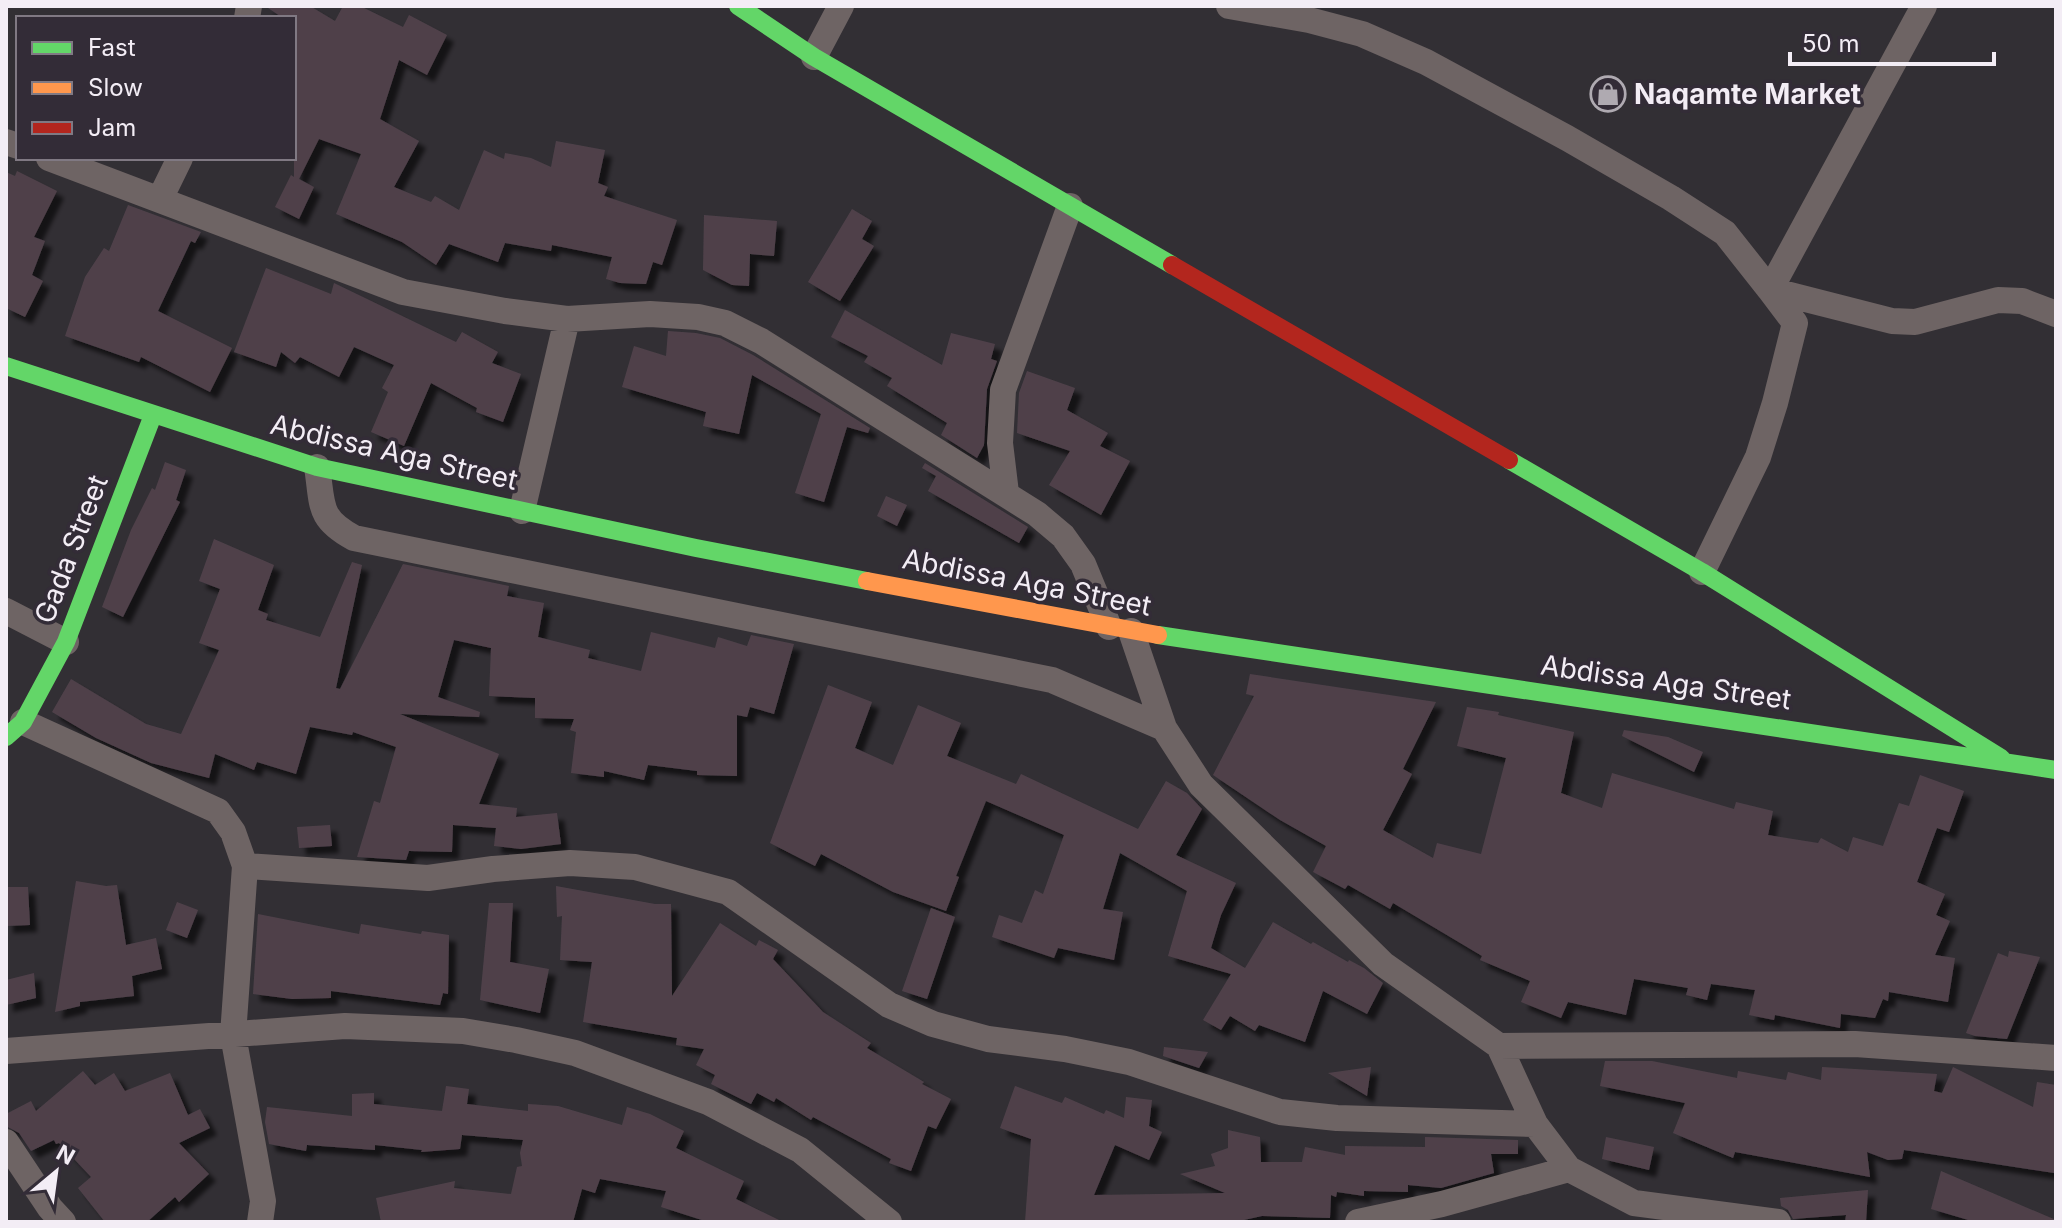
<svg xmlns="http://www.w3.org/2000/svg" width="2062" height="1228" viewBox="0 0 2062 1228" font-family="Inter,sans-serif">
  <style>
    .building { fill: #4f414a; filter: url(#shadow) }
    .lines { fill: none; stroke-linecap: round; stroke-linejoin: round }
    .street { stroke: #6e6464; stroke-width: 26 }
    .fast { stroke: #63d668; stroke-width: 18 }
    .slow { stroke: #ff974d; stroke-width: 18 }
    .jam { stroke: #b3261e; stroke-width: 18 }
    .labels { text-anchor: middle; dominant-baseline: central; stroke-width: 7; stroke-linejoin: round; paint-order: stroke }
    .poi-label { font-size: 28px; font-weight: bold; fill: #f3edf5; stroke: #332c37; text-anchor: start }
    .street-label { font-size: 28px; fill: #f3edf5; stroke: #332c37 }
  </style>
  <defs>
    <filter id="shadow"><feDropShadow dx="7" dy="7" stdDeviation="2" flood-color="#0009"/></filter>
  </defs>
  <rect width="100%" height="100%" fill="#322f34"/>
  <path class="building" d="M265 6H310L335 21 343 6H360L403 27 409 15 447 35 427 75 399 60 380 119 419 141 394 187 431 202 435 196 459 210 484 150 504 159 505 153 531 158 551 167 556 141 605 150 598 183 608 187 604 196 677 220 662 265 653 262 646 284 620 283 606 279 612 257 552 245 551 251 505 243 498 262 449 244 436 265 402 242 336 214 361 154 319 139 299 179 314 187 299 219 275 207 291 175 294 177V18H283Z
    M17 171 57 191 34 237 45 241 32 275 43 281 25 317 6 308V172L15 176Z
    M128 205 201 232 195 243 191 241 158 311 232 348 210 392 141 357 139 362 65 336 85 277 104 248 109 251Z
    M852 209 872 221 862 239 874 246 840 301 808 282Z
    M704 215 777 221 774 256 750 254 749 286 732 285 703 270Z
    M266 268 331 294 334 283 456 342 462 332 498 352 492 363 521 374 503 422 476 412 477 408 431 383 404 446 371 432 388 392 382 388 394 365 354 347 339 377 300 357 295 363 281 352 276 367 234 352Z
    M845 310 942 365 951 333 995 344 991 359 997 361 987 389 984 445 977 458 941 435 947 423 887 386 892 378 864 362 868 356 831 337Z
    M668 331 696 333 720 338 753 355 870 428 868 433 847 427 824 502 795 493 821 414 752 375 739 434 703 426 706 412 622 387 634 346 666 356Z
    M1027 371 1075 388 1067 410 1108 433 1100 446 1130 461 1101 515 1049 485 1070 451 1017 433 1019 393Z
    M165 462 186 470 176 500 180 502 123 617 102 607 131 530 152 488 155 490Z
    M925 463 1028 527 1019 543 928 491 936 476 922 468Z
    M886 496 907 505 897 526 877 516Z
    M214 539 274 565 258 610 268 614 266 620 320 637 352 562 362 565 336 688 340 689 403 564 509 586 507 596 544 603 538 637 590 650 588 658 641 671 651 632 715 648 718 637 747 646 751 635 794 644 774 714 750 707 747 717 737 715V776L697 775V771L648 765 644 780 604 771V777L571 773 576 732 570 730 574 719 535 718V698L489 696 491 648 454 640 438 697 480 712 479 717 400 714 499 754 479 804 517 808 516 817 557 813 561 844 521 849 494 846 496 828 453 825 452 852 409 851 406 860 357 857 374 801 380 803 396 747 353 732 352 735 310 727 296 774 257 762 254 770 215 754 209 778 151 763 96 738 52 712 71 679 146 724 181 734 219 650 199 643 220 589 199 581Z
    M1250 674 1436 702 1403 769 1412 774 1383 830 1433 858 1437 843 1481 854 1506 758 1457 746 1467 707 1499 712 1498 715 1574 732 1561 793 1602 808 1612 773 1734 809 1736 802 1773 811 1768 835 1818 843 1821 838 1848 852 1853 837 1883 846 1899 803 1909 806 1920 775 1964 791 1949 832 1937 828 1917 882 1945 894 1936 915 1950 921 1935 955 1955 958 1948 1002 1889 992 1888 1001 1883 999 1875 1018 1841 1014 1840 1028 1775 1015 1774 1020 1749 1015 1755 990 1711 984 1707 1000 1686 995 1688 988 1634 979 1626 1015 1568 1002 1561 1018 1521 1002 1530 981 1480 960 1482 956 1393 903 1390 909 1348 885 1345 889 1313 872 1326 846 1280 820 1213 775 1254 696 1246 694Z
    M828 685 872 702 855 748 893 765 918 705 961 723 947 756 1016 784 1021 774 1138 829 1166 781 1187 793 1202 809 1176 855 1236 883 1221 915 1211 948 1245 968 1273 922 1311 944 1313 942 1348 962 1349 960 1364 968 1383 983 1367 1014 1323 991 1305 1042 1259 1025 1255 1031 1230 1016 1221 1030 1203 1020 1231 974 1168 956 1187 891 1120 853 1103 909 1123 912 1114 960 1058 948 1054 958 992 937 999 915 1022 923 1035 890 1043 894 1064 835 986 801 956 876 959 877 946 911 893 892 821 854 815 866 770 843Z
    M1624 730 1668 737 1703 752 1694 772 1622 736Z
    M330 825 332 846 299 848 297 827Z
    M76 881 106 886 117 885 126 945 156 938 162 969 132 976 134 996 80 1002V1006L55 1012Z
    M556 886 655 904H671L672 996 720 923 756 946 759 940 778 950 773 959 823 1012 871 1043 867 1048 924 1082 922 1084 951 1099 936 1129 928 1126 911 1171 889 1163 891 1159 813 1117 811 1120 776 1098 774 1102 757 1093 751 1104 711 1084 715 1075 696 1065 704 1049 676 1045 677 1038 583 1022 592 962 560 960 562 916 557 917Z
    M6 887H28L30 925 6 926Z
    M177 902 198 910 187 938 166 930Z
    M489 903H513L510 962 549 969 540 1013 480 1000Z
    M931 908 955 917 927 999 902 991Z
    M258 914 359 934 361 924 421 934 422 931 449 935 448 994 443 993 440 1005 331 991V998L292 999 253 994Z
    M2009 951 2040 957 2007 1039 1975 1036 1966 1033 1998 953 2008 957Z
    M34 973 36 998 6 1005V980Z
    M1164 1047 1208 1052 1199 1068 1163 1056Z
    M1605 1061H1652L1737 1078 1738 1071 1786 1080 1788 1072 1821 1080 1822 1067 1937 1074 1934 1091 1942 1093 1953 1067 2033 1107 2037 1082 2056 1085 2054 1173 1904 1150 1902 1159 1888 1160 1867 1152 1870 1177 1735 1152 1733 1158 1673 1133 1685 1103 1600 1086Z
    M1371 1067 1367 1096 1328 1073Z
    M83 1071 95 1085 114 1073 125 1091 170 1073 188 1115 200 1109 210 1128 179 1143 209 1174 179 1202 175 1197 147 1222H105L78 1188 91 1177 59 1143 56 1144 54 1140 31 1151 19 1133 6 1126V1114L31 1101 36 1111Z
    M446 1086 469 1089 467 1104 528 1111V1104L558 1106 622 1125 627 1107 650 1114 684 1131 676 1148 744 1181 736 1199 783 1222H708L661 1207 666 1191 600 1179 595 1193 582 1189 573 1222H381L376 1198 455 1181 454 1188 511 1194 517 1167 522 1166 520 1153 523 1140 462 1135 460 1149 421 1152 422 1150 375 1145V1150L307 1145 306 1151 269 1144 265 1122 267 1107 352 1116V1094L374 1093V1104L442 1111Z
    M1015 1086 1062 1103 1065 1097 1104 1114 1106 1110 1124 1118 1126 1097 1152 1100 1149 1126 1162 1132 1149 1160 1115 1145 1094 1195 1225 1193 1180 1174 1215 1166 1211 1154 1228 1148V1130L1260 1137 1261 1162H1302L1305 1147 1345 1155V1146L1425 1147V1137L1518 1140V1154H1491L1494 1173 1441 1188 1408 1185V1192L1364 1191V1196L1337 1192 1336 1197 1331 1195 1330 1218 1262 1216 1235 1222H1025L1031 1139 1000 1128Z
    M1606 1137 1654 1147 1649 1170 1602 1159Z
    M1941 1171 2056 1220V1222H1975L1931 1209Z
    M1868 1190 1866 1222H1845L1846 1215 1793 1219 1788 1210 1781 1206 1780 1198Z"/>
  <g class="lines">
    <path class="street" d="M1229 6 1309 20 1362 34 1426 62 1567 138 1671 198 1725 233 1770 290 1892 321 1915 322 1998 300 2022 301 2056 314
      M247 18 249 6
      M814 57 841 6
      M6 142 18 146
      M49 158 403 292 505 311 567 319 650 314 698 317 725 323 761 341 1037 514 1063 536 1083 564 1109 627
      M160 199 180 158
      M317 467C323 505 317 518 354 538L1052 680 1164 728
      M1006 493 1000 443 1003 390 1070 206
      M522 511 567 319
      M1702 572 1758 457 1775 403 1795 323 1770 290 1924 6
      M6 611 66 642
      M1131 631 1164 728 1201 785 1383 964 1499 1046 1535 1124 1569 1169 1634 1203 1778 1222
      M23 722 218 811 233 832 245 866 233 1035 263 1201 260 1222
      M245 866 428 878 493 869 570 863 635 867 728 892 889 1005 933 1024 988 1039 1065 1049 1129 1062 1280 1112 1337 1118 1535 1124
      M1499 1046 1855 1044 2056 1058
      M6 1051 345 1026 463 1031 516 1040 575 1053 708 1102 800 1150 889 1222
      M6 1142 50 1208 63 1222
      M1358 1222 1442 1204 1569 1169"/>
    <path class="fast" d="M738 6 814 57 1172 265
      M6 366 317 467 696 548 867 581
      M1509 460 1702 572 2001 758
      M1158 635 2056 770
      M6 737 23 722 66 642 153 415"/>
    <path class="slow" d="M867 581 1158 635"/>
    <path class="jam" d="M1172 265 1509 460"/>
  </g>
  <defs>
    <symbol id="shop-ring" viewBox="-11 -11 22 22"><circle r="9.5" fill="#332c37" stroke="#afaab1" stroke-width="1.5"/><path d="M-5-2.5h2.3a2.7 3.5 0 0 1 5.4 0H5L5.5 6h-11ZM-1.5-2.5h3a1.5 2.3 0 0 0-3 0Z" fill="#afaab1"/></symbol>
  </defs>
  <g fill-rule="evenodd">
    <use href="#shop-ring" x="1588" y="74" width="40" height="40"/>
  </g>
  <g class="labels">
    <g class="poi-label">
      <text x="1634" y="94">Naqamte Market</text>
    </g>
    <g class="street-label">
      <text transform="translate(394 452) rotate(13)">Abdissa Aga Street</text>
      <text transform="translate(71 549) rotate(-69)">Gada Street</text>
      <text transform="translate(1027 582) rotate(11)">Abdissa Aga Street</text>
      <text transform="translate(1666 682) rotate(8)">Abdissa Aga Street</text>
    </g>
  </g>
  <rect width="2062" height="1228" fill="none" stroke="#f3edf5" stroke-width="16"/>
  <rect x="16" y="16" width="280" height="144" fill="#332c37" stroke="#807983" stroke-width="2"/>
  <rect x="32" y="42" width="40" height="12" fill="#63d668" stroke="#807983" stroke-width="2"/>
  <text x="88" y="56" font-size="24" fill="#f3edf5">Fast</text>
  <rect x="32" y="82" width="40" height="12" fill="#ff974d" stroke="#807983" stroke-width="2"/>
  <text x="88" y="96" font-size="24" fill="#f3edf5">Slow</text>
  <rect x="32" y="122" width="40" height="12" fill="#b3261e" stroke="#807983" stroke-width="2"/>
  <text x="88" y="136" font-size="24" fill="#f3edf5">Jam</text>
  <g transform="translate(56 1172) rotate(29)" stroke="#332c37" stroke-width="6" paint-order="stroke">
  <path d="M0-6L14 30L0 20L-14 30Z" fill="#f3edf5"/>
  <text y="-12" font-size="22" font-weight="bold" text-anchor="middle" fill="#f3edf5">N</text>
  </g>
  <path d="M1790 52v12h204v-12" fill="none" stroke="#f3edf5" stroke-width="4"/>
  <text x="1802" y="52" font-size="24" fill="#f3edf5" stroke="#332c37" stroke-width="6" paint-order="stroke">50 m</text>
</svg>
